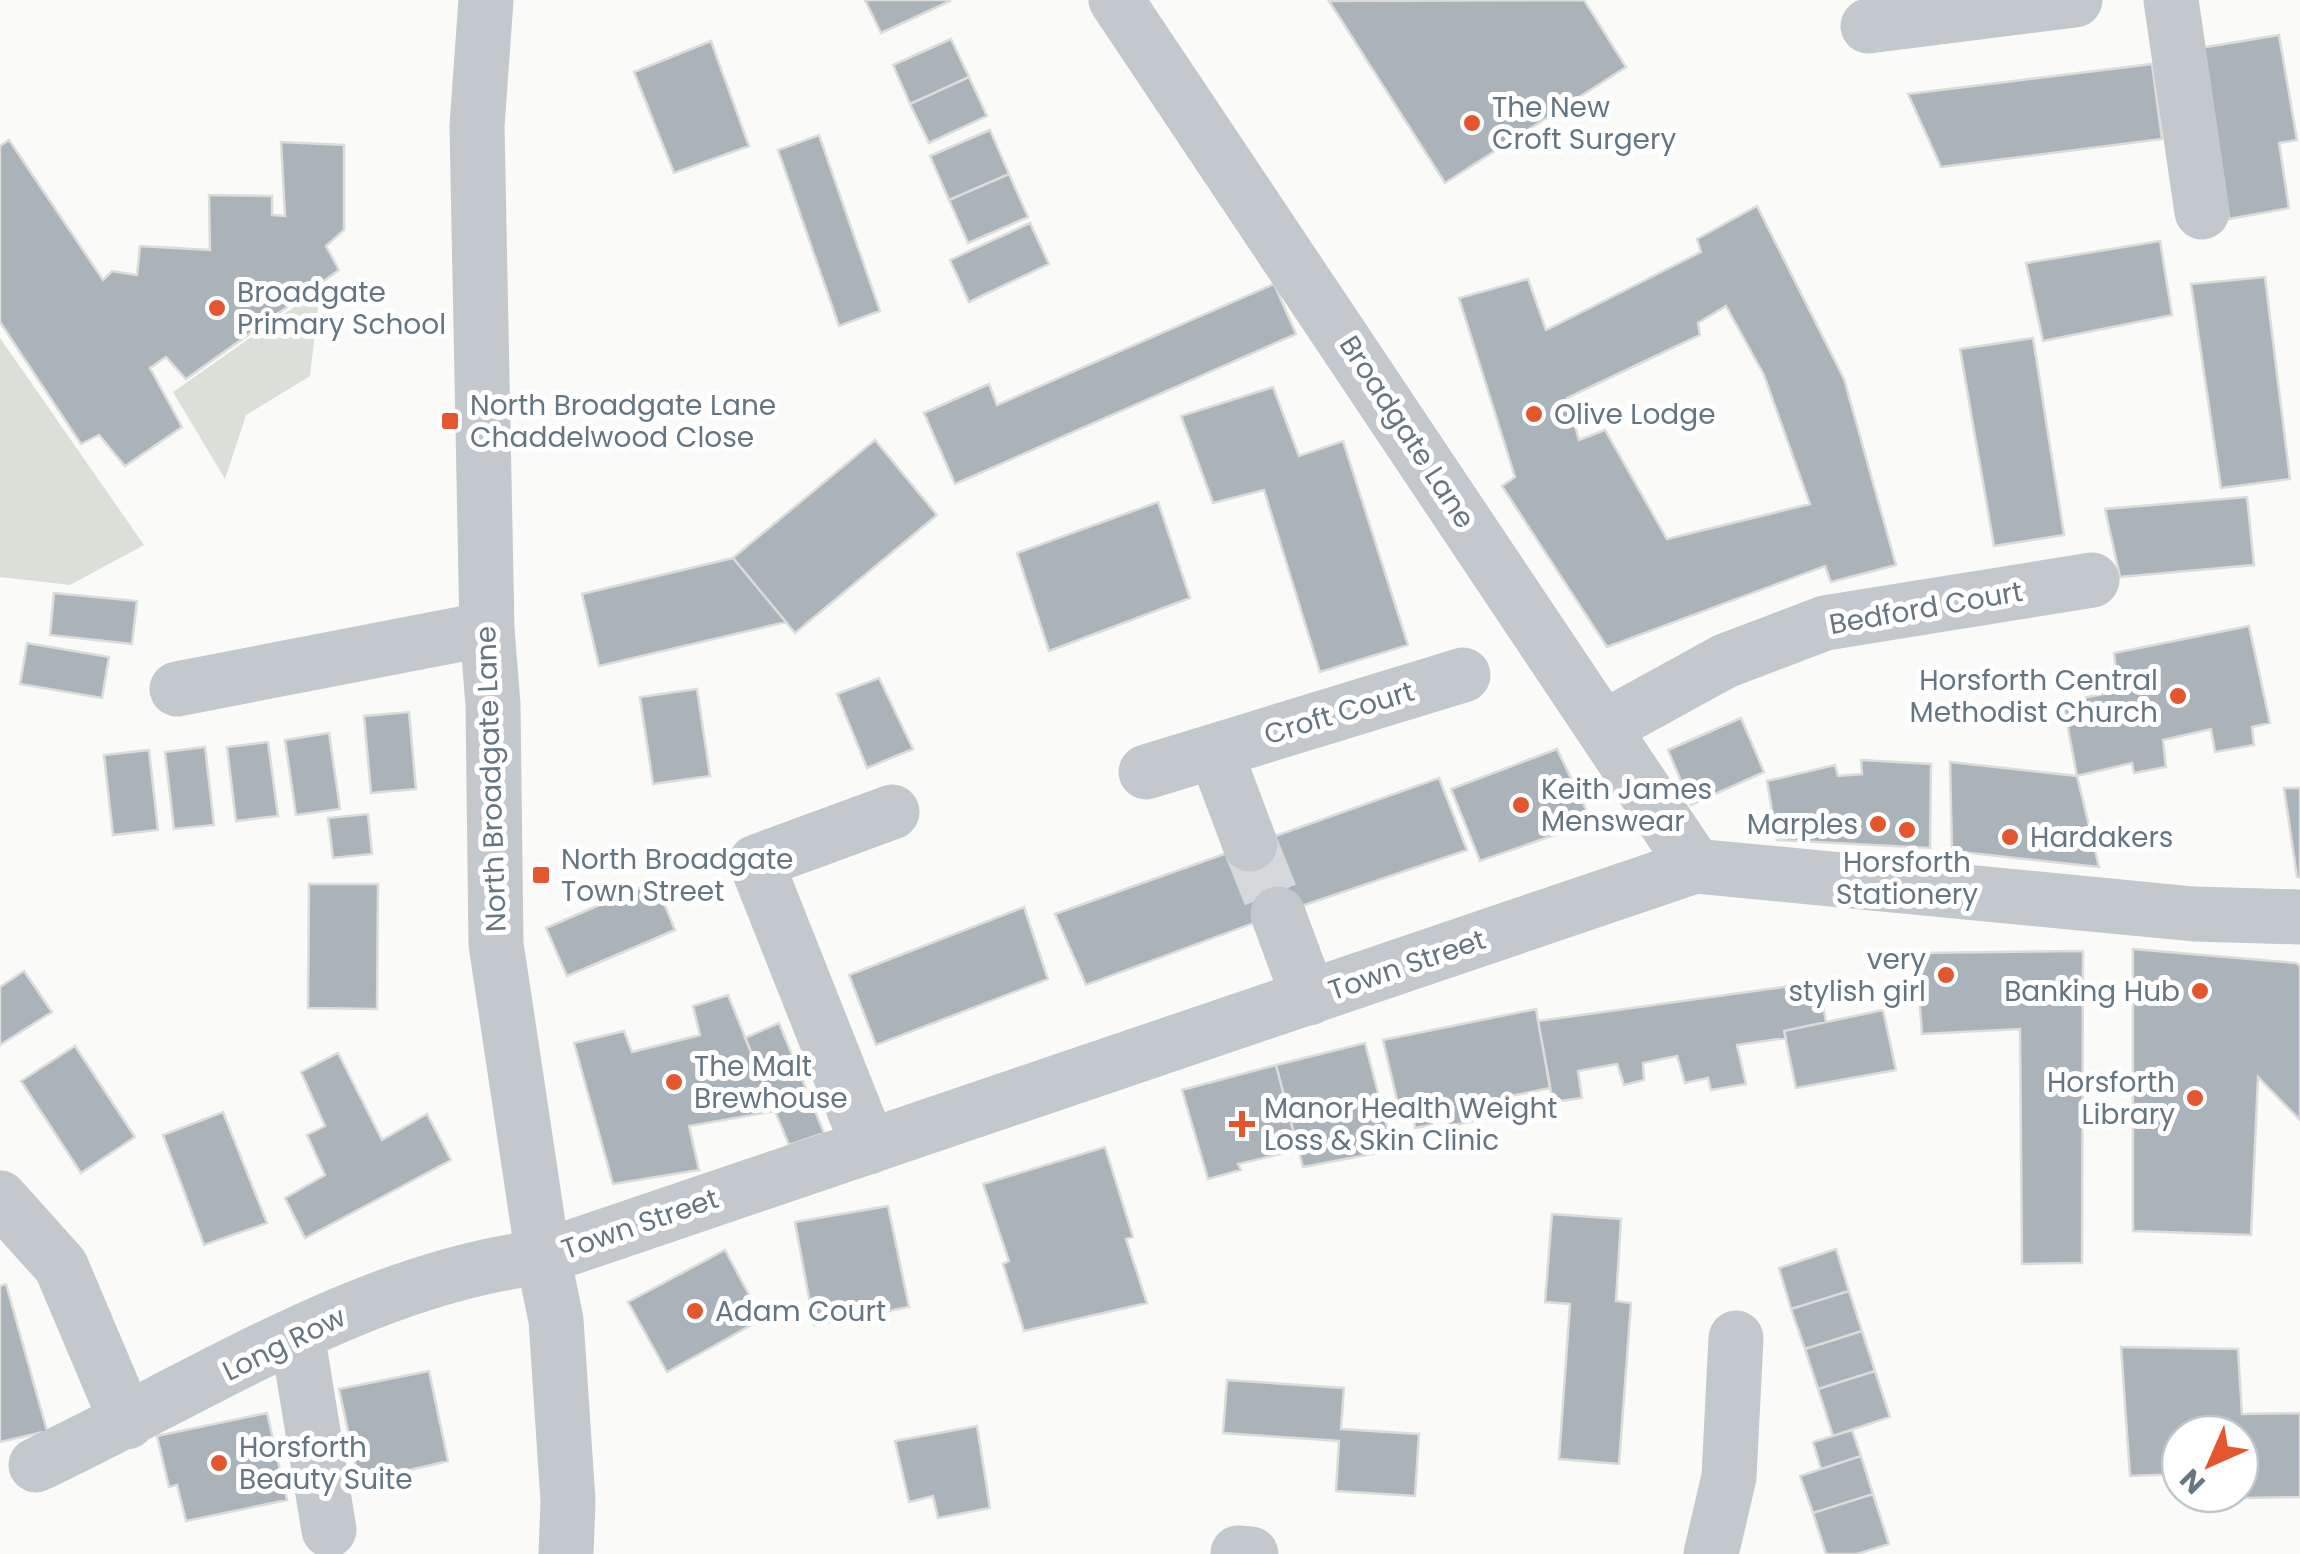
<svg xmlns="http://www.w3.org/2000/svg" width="2300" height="1554" viewBox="0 0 2300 1554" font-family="Poppins,sans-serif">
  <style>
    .green { fill: #dadfd7 }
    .building { fill: #aab3b9; stroke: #dcdcda; stroke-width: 2.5; fill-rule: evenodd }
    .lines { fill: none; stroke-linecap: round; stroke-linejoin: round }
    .minor-tunnel { stroke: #d5d9db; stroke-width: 55; stroke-dasharray: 55 28; stroke-linecap: butt }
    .minor { stroke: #c3c8cc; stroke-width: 55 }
    .poi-dot { fill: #e4572e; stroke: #fff; stroke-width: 4 }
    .labels { text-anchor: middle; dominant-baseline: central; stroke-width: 10; stroke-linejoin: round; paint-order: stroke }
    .poi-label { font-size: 28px; fill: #657683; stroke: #fff; text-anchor: start }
    .street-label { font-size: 28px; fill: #657683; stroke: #fff }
  </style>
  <rect width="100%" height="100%" fill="#fafaf8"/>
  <path class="green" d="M320 289 310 376 246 415 225 479 173 392Z
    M0 338 144 545 70 585 0 577Z"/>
  <path class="building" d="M865 0H949L950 1 881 33Z
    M1584 0 1626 67 1445 183 1329 1Z
    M2279 35 2297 140 2279 143 2289 208 2229 219 2200 48Z
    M951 39 969 77 910 104 893 65Z
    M711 41 749 146 674 173 634 72Z
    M2152 64 2162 139 1941 167 1908 94Z
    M969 77 987 116 929 143 910 104Z
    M990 130 1009 174 949 200 930 156Z
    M819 135 880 311 839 326 778 150Z
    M9 140 103 280 112 271 137 275 140 246 210 250 209 195 272 196V215L285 216 281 142 344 145V230L326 246 339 270 186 379 166 357 150 368 182 427 125 466 99 435 81 444 0 322V146Z
    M1009 174 1028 217 968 243 949 200Z
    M1757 206 1844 379 1896 565 1831 582 1825 566 1607 647 1502 486 1515 477 1459 298 1528 279 1546 330 1701 252 1697 239ZM1726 306 1764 375 1810 504 1667 539 1605 430 1579 440 1567 398 1700 335 1698 323Z
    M1030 223 1049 264 969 302 950 260Z
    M2160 241 2172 315 2043 341 2026 263Z
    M2265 277 2290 479 2221 488 2191 284Z
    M1274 284 1296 334 955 484 924 413 989 384 997 405Z
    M2033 338 2064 535 1994 546 1960 349Z
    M1273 387 1299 456 1343 441 1408 645 1320 672 1264 490 1213 503 1181 416Z
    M875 440 937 515 795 633 733 558Z
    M2247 497 2254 565 2120 577 2105 509Z
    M1158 502 1190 598 1049 651 1017 553Z
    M733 558 786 622 599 666 582 594Z
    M54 593 137 601 132 644 50 635Z
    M2249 626 2270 723 2252 727 2254 745 2215 752 2211 729 2163 740 2166 767 2134 773 2132 763 2077 776 2063 702 2118 691 2114 653Z
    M27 643 109 657 102 698 20 684Z
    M879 678 913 749 867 768 837 694Z
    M697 689 710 776 653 784 640 697Z
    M409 712 416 789 371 793 364 716Z
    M1741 718 1764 772 1691 805 1668 750Z
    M329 733 340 809 296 815 285 740Z
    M268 742 278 816 236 821 227 747Z
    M205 747 214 825 174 829 165 752Z
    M1557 749 1592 822 1480 861 1451 789Z
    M149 750 158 830 113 835 104 755Z
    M1861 760 1931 764 1930 848 1777 840 1767 781 1835 765 1838 776 1862 774Z
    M1950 762 2077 776 2099 867 1952 851Z
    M1439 778 1467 850 1278 914 1086 985 1055 914Z
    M2284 788H2300V877H2297Z
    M368 814 372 854 333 858 328 818Z
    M655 881 675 930 567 976 546 928Z
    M309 884H378L377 1009 308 1008Z
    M1024 907 1048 979 876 1045 849 975Z
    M2133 949 2296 963 2300 966V1120L2258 1077 2251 1235 2133 1231Z
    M2083 951 2082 1263 2022 1264 2020 1029 1922 1034 1916 953Z
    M24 971 52 1012 0 1045V987Z
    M1819 982 1826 1022 1784 1031 1786 1038 1737 1045 1746 1084 1711 1090 1708 1078 1685 1083 1677 1056 1643 1063 1644 1080 1624 1085 1617 1064 1578 1071 1582 1098 1553 1102 1538 1021Z
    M728 995 775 1111 689 1126 699 1170 613 1184 574 1043 624 1031 632 1052 700 1035 693 1006Z
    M1536 1009 1550 1088 1506 1097 1511 1115 1486 1118 1485 1101 1471 1103 1475 1121 1449 1126 1446 1110 1432 1112V1125L1415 1128 1414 1118 1401 1117 1383 1040Z
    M1883 1010 1896 1070 1796 1088 1784 1031Z
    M779 1023 824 1133 789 1145 745 1038Z
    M1365 1043 1393 1150 1303 1167 1276 1065Z
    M75 1046 135 1137 81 1173 21 1081Z
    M338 1053 382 1140 427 1114 451 1160 305 1238 285 1198 325 1175 307 1135 325 1126 301 1072Z
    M1276 1065 1298 1150 1238 1164 1241 1170 1208 1179 1182 1090Z
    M223 1112 267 1223 204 1245 163 1135Z
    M1105 1147 1133 1237 1126 1239 1147 1303 1024 1331 1003 1264 1009 1261 983 1184Z
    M888 1206 909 1307 814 1325 795 1222Z
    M1552 1214 1621 1219 1616 1301 1631 1303 1619 1464 1559 1459 1570 1304 1545 1302Z
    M1836 1249 1849 1291 1791 1309 1779 1268Z
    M725 1250 762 1319 667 1372 628 1302Z
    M6 1284 47 1431 0 1442V1286Z
    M1849 1291 1862 1331 1805 1349 1791 1309Z
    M1862 1331 1875 1371 1818 1389 1805 1349Z
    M2121 1347 2238 1349 2242 1414 2300 1413V1497L2188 1499V1494H2240V1434H2180V1474L2130 1476Z
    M429 1371 448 1461 359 1482 339 1389Z
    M1875 1371 1890 1417 1833 1436 1818 1389Z
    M1227 1380 1344 1388 1341 1429 1419 1434 1415 1496 1336 1491 1339 1441 1223 1433Z
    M267 1413 287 1500 186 1521 177 1485 169 1487 157 1436Z
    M977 1426 990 1508 938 1518 933 1496 909 1502 895 1441Z
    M1852 1430 1861 1456 1821 1469 1813 1442Z
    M1861 1456 1873 1494 1813 1513 1800 1476Z
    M1873 1494 1889 1544 1857 1554H1826L1813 1513Z"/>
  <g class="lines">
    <path class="minor-tunnel" d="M1250 844 1278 914"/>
    <path class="minor" d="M486 0 477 126 487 629 493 705 496 944 543 1257 556 1320 568 1501 566 1554
      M1116 0 1695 866
      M2171 0 2202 212
      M1868 26 2075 0
      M177 689 487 629
      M1603 728 1725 661 1825 623 2092 580
      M1215 751 1250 844
      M1146 772 1463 675
      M1278 914 1309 998
      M869 1147 756 862 892 812
      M0 1198 61 1266 127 1422
      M297 1334 329 1530
      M36 1465C195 1390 367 1277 543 1257L1695 866 2194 914 2300 917
      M1238 1553 1251 1554
      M1711 1554 1729 1477 1736 1338"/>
  </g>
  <g class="poi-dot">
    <circle cx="1472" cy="123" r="10"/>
    <circle cx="217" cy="308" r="10"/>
    <circle cx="1534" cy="414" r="10"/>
    <rect x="440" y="411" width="20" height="20" rx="5"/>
    <circle cx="2178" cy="696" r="10"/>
    <circle cx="1521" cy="805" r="10"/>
    <circle cx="1878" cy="824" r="10"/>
    <circle cx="1907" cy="830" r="10"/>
    <circle cx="2010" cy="837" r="10"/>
    <rect x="531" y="865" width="20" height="20" rx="5"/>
    <circle cx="1946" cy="975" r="10"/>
    <circle cx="2200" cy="991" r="10"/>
    <circle cx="674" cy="1082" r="10"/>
    <circle cx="2195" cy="1098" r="10"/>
    <path d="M1237 1109h10v10h10v10h-10v10h-10v-10h-10v-10h10z"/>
    <circle cx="695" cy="1311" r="10"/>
    <circle cx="219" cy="1463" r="10"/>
  </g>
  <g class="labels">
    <g class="poi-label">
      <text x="1492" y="107">The New<tspan x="1492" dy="32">Croft Surgery</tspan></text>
      <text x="237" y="292">Broadgate<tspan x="237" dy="32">Primary School</tspan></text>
      <text x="470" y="405">North Broadgate Lane<tspan x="470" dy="32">Chaddelwood Close</tspan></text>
      <text x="1554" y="414">Olive Lodge</text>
      <text x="2158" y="680" text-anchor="end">Horsforth Central<tspan x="2158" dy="32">Methodist Church</tspan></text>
      <text x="1541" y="789">Keith James<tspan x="1541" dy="32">Menswear</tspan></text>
      <text x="1858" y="824" text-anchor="end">Marples</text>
      <text x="2030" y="837">Hardakers</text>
      <text x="561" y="859">North Broadgate<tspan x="561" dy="32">Town Street</tspan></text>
      <text x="1907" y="862" text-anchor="middle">Horsforth<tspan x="1907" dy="32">Stationery</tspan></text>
      <text x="1926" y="959" text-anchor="end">very<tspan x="1926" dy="32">stylish girl</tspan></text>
      <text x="2180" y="991" text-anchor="end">Banking Hub</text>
      <text x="694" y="1066">The Malt<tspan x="694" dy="32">Brewhouse</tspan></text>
      <text x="2175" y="1082" text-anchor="end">Horsforth<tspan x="2175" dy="32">Library</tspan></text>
      <text x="1264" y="1108">Manor Health Weight<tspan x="1264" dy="32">Loss &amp; Skin Clinic</tspan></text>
      <text x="715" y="1311">Adam Court</text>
      <text x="239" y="1447">Horsforth<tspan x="239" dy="32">Beauty Suite</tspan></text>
    </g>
    <g class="street-label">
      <text transform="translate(1407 432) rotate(57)">Broadgate Lane</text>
      <text transform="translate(1926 608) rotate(-10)">Bedford Court</text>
      <text transform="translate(1339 713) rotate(-17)">Croft Court</text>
      <text transform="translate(491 779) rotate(-92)">North Broadgate Lane</text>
      <text transform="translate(1407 965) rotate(-19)">Town Street</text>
      <text transform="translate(640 1224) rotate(-19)">Town Street</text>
      <text transform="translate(284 1344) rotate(-26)">Long Row</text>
    </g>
  </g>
  <g transform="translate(2210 1464) rotate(225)"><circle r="48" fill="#ffffff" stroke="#c1c8cd" stroke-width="2.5"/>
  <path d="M0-8L18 38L0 25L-18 38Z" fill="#e4572e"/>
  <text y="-15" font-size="28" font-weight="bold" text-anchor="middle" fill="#657683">N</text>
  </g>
</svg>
